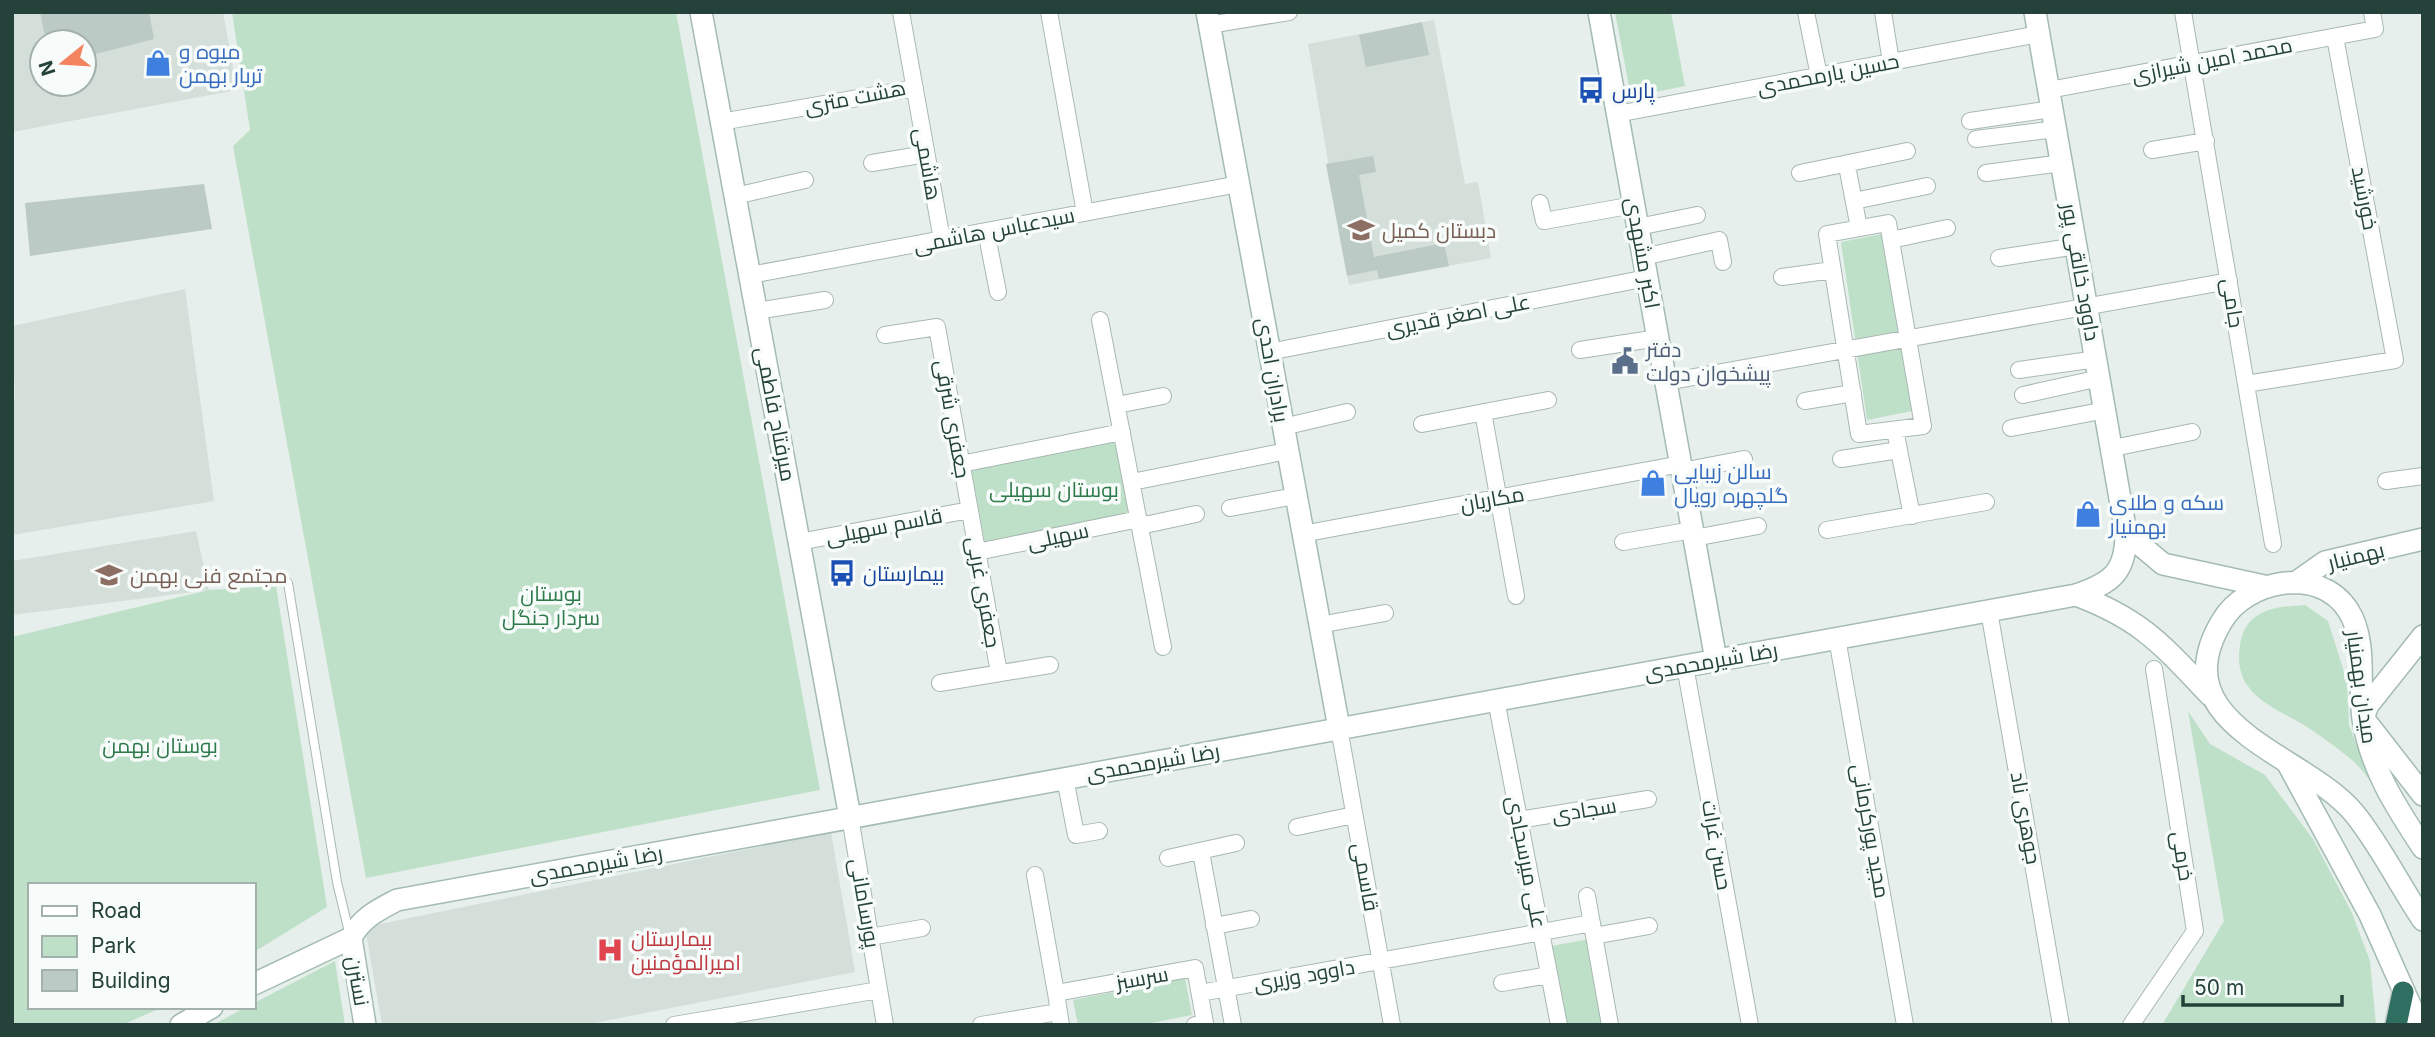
<svg xmlns="http://www.w3.org/2000/svg" width="2435" height="1037" viewBox="0 0 2435 1037" font-family="Inter,Cairo,sans-serif">
  <style>
    .built { fill: #d4dfda; fill-rule: evenodd }
    .green { fill: #bfe0c8 }
    .building { fill: #bbcac4 }
    .lines { fill: none; stroke-linecap: round; stroke-linejoin: round }
    .lane-casing { stroke: #a8b8b2; stroke-width: 10 }
    .street-casing { stroke: #a8b8b2; stroke-width: 18 }
    .secondary-casing { stroke: #a4bbb3; stroke-width: 24 }
    .highway-casing { stroke: #c2cac8; stroke-width: 24 }
    .lane { stroke: #fff; stroke-width: 8 }
    .street { stroke: #fff; stroke-width: 16 }
    .secondary { stroke: #fff; stroke-width: 21 }
    .highway { stroke: #2f6f62; stroke-width: 21 }
    .labels { text-anchor: middle; dominant-baseline: central; stroke-width: 7; stroke-linejoin: round; paint-order: stroke }
    .shop-label { font-size: 21px; fill: #366cbe; stroke: #f7fbf9; text-anchor: start }
    .street-label { font-size: 21px; fill: #24423a; stroke: #f7fbf9 }
    .transit-label { font-size: 21px; fill: #164399; stroke: #f7fbf9; text-anchor: start }
    .education-label { font-size: 21px; fill: #785e54; stroke: #f7fbf9; text-anchor: start }
    .service-label { font-size: 21px; fill: #4e5e75; stroke: #f7fbf9; text-anchor: start }
    .park-label { font-size: 21px; fill: #2d7a4b; stroke: #f7fbf9 }
    .health-label { font-size: 21px; fill: #be3a42; stroke: #f7fbf9; text-anchor: start }
  </style>
  <rect width="100%" height="100%" fill="#e6efeb"/>
  <path class="built" d="M12 12H223L237 90 12 132ZM42 42H84V84H42Z
    M1434 20 1465 184 1478 182 1491 258 1349 285 1308 44Z
    M185 289 214 501 12 535V400L15 399 12 326Z
    M196 531 209 590 12 615V561Z
    M831 832 855 972 584 1025H382L365 927Z"/>
  <path class="green" d="M232 12H676L820 790 366 878 233 146 250 130Z
    M1615 12H1671L1685 86 1631 97Z
    M1882 234 1912 411 1867 420 1841 242Z
    M1124 435 1139 517 985 544 970 462Z
    M276 586 327 907 254 952V885H30V1007H163L122 1025H12V637L209 590Z
    M2305 605 2328 621 2347 681 2349 725 2364 764 2384 796C2371 784 2362 767 2348 757 2335 746 2309 727 2295 720 2260 701 2231 686 2241 640 2249 608 2277 607 2305 605Z
    M2188 711 2210 744 2265 775 2313 839 2352 913 2370 961 2376 1025H2162L2224 921Z
    M1590 939 1605 1025H1565L1551 946Z
    M335 961 345 1025H213L246 1007H254V1003Z
    M1185 978 1192 1015 1142 1025H1078L1073 1000Z"/>
  <path class="building" d="M40 12H149L154 39 84 57V42H46Z
    M1422 22 1429 55 1366 67 1359 35Z
    M1373 156 1376 172 1359 175 1374 257 1444 243 1449 266 1379 279 1377 270 1347 276 1326 164Z
    M204 184 212 229 30 256 25 203Z"/>
  <g class="lines">
    <defs>
      <path id="lane" d="M288 583 337 882 349 932"/>
      <path id="street" d="M901 12 942 240
        M1049 12 1085 213
        M1806 12 1819 76
        M1883 12 1891 62
        M2183 12 2273 544
        M1209 25 1289 12
        M2049 90 2375 29 2372 12
        M1617 114 2039 34
        M1970 121 2052 109
        M721 122 915 88
        M1976 139 2056 129
        M2152 150 2206 141
        M872 163 926 154
        M1847 166 1859 228
        M1800 173 1907 151
        M1986 173 2062 163
        M735 196 805 180
        M1854 201 1927 186
        M1540 203 1544 221 1634 205
        M1888 223 1923 426 1859 434 1827 234Z
        M1638 227 1697 215
        M986 231 998 292
        M1891 240 1947 228
        M1643 257 1719 240 1723 262
        M1999 258 2077 246
        M750 275 1239 184
        M1782 277 1833 270
        M756 311 825 300
        M1100 320 1163 647
        M885 335 937 327 999 673
        M1580 350 1658 338
        M1269 352 1647 278
        M2019 370 2097 359
        M1666 382 2229 281
        M2246 384 2395 360 2335 37
        M2023 395 2100 378
        M1805 401 1853 393
        M1117 405 1163 396
        M1483 412 1516 596
        M1422 424 1548 400
        M1283 427 1347 412
        M2011 428 2106 410
        M1895 430 1912 516
        M2113 448 2192 432
        M1841 459 1899 450
        M961 464 1122 432
        M1682 471 1744 459
        M2386 481 2423 476
        M1132 482 1287 451
        M1230 508 1296 496
        M1140 526 1196 514
        M1827 530 1986 502
        M1302 534 1681 464
        M1694 538 1758 526
        M799 542 970 510
        M1623 542 1693 530
        M977 552 1139 519
        M1989 611 2061 1025
        M1319 625 1385 613
        M1837 638 1905 1025
        M1685 666 1750 1025
        M940 683 1050 665
        M1496 700 1559 1025
        M1339 728 1392 1025
        M1065 778 1076 835 1099 831
        M850 817 885 1025
        M1519 820 1648 799
        M1297 827 1354 815
        M1201 852 1233 1025
        M1168 858 1236 843
        M1035 875 1056 993
        M1587 896 1610 1025
        M1214 926 1251 919
        M1594 936 1649 926
        M870 937 922 928
        M1502 983 1549 975
        M1200 993 1592 923
        M674 1025 879 990
        M981 1025 1058 1012
        M1061 1025 1056 993 1195 968 1205 1023 1195 1025
        M2131 1025 2195 931 2154 669"/>
      <path id="secondary" d="M701 12 850 817
        M1207 12 1339 728
        M1599 12 1716 660
        M2126 533 2163 564 2264 586
        M2295 583 2325 562 2423 539
        M2076 595C2143 620 2163 646 2211 696
        M2423 636 2368 705 2363 718 2423 795
        M2288 764 2370 915 2419 1025
        M2423 848C2396 807 2371 769 2363 719 2358 685 2368 641 2348 610 2319 565 2246 580 2222 621 2159 726 2304 753 2354 813 2380 845 2400 886 2423 920
        M351 938 365 1025
        M254 984 351 938C361 918 378 910 397 900L2076 595C2112 583 2126 572 2126 533L2035 12
        M181 1025 212 1007"/>
      <path id="highway" d="M2396 1025 2403 992"/>
    </defs>
    <use href="#lane" class="lane-casing"/>
    <use href="#street" class="street-casing"/>
    <use href="#secondary" class="secondary-casing"/>
    <use href="#highway" class="highway-casing"/>
    <use href="#lane" class="lane"/>
    <use href="#street" class="street"/>
    <use href="#secondary" class="secondary"/>
    <use href="#highway" class="highway"/>
  </g>
  <defs>
    <symbol id="shop-bare" viewBox="-9 -9 18 18"><path d="M-5-2.5h2.3a2.7 3.5 0 0 1 5.4 0H5L5.5 6h-11ZM-1.5-2.5h3a1.5 2.3 0 0 0-3 0Z" fill="#3f7fe0" stroke="#f7fbf9" stroke-width="2.5" paint-order="stroke"/></symbol>
    <symbol id="bus-bare" viewBox="-9 -9 18 18"><path d="M-5-6H5V4H4V6H2V4H-2V6H-4V4H-5ZM-3.5-4V0h7V-4ZM-3.5 1.2v1.5H-2V1.2ZM2 1.2v1.5H3.5V1.2Z" fill="#1a4fb4" stroke="#f7fbf9" stroke-width="2.5" paint-order="stroke"/></symbol>
    <symbol id="school-bare" viewBox="-9 -9 18 18"><path d="M0-5L7-2L0 1L-7-2ZM-4 1L0 2.5L4 1V4Q0 6-4 4Z" fill="#8d6e63" stroke="#f7fbf9" stroke-width="2.5" paint-order="stroke"/></symbol>
    <symbol id="civic-bare" viewBox="-9 -9 18 18"><path d="M-.6-6.5H3V-4.5H.6V-3L4-1V1h2V6H-6V1h2V-1L-.6-3ZM-1.2 2.5V6h2.4V2.5Z" fill="#5c6f8a" stroke="#f7fbf9" stroke-width="2.5" paint-order="stroke"/></symbol>
    <symbol id="hospital-bare" viewBox="-9 -9 18 18"><path d="M-5-5h3v3.5h4V-5h3V5h-3V1.5h-4V5h-3Z" fill="#e0444e" stroke="#f7fbf9" stroke-width="2.5" paint-order="stroke"/></symbol>
  </defs>
  <g fill-rule="evenodd">
    <use href="#shop-bare" x="139" y="44" width="38" height="38"/>
    <use href="#bus-bare" x="1572" y="71" width="38" height="38"/>
    <use href="#school-bare" x="1342" y="211" width="38" height="38"/>
    <use href="#civic-bare" x="1606" y="342" width="38" height="38"/>
    <use href="#shop-bare" x="1634" y="464" width="38" height="38"/>
    <use href="#shop-bare" x="2069" y="495" width="38" height="38"/>
    <use href="#bus-bare" x="823" y="554" width="38" height="38"/>
    <use href="#school-bare" x="90" y="556" width="38" height="38"/>
    <use href="#hospital-bare" x="591" y="931" width="38" height="38"/>
  </g>
  <g class="labels">
    <g class="shop-label">
      <text x="179" y="51">میوه و<tspan x="179" dy="24">تربار بهمن</tspan></text>
      <text x="1674" y="471">سالن زیبایی<tspan x="1674" dy="24">گلچهره رویال</tspan></text>
      <text x="2109" y="502">سکه و طلای<tspan x="2109" dy="24">بهمنیار</tspan></text>
    </g>
    <g class="street-label">
      <text transform="translate(2212 60) rotate(-11)">محمد امین شیرازی</text>
      <text transform="translate(1828 74) rotate(-11)">حسین یارمحمدی</text>
      <text transform="translate(855 97) rotate(-11)">هشت متری</text>
      <text transform="translate(928 164) rotate(80)">هاشمی</text>
      <text transform="translate(2365 198) rotate(79)">خورشید</text>
      <text transform="translate(994 230) rotate(-11)">سیدعباس هاشمی</text>
      <text transform="translate(1643 253) rotate(80)">اکبر مشهدی</text>
      <text transform="translate(2081 272) rotate(80)">داوود خالقی پور</text>
      <text transform="translate(2233 303) rotate(81)">جامی</text>
      <text transform="translate(1458 315) rotate(-11)">علی اصغر قدیری</text>
      <text transform="translate(1273 370) rotate(80)">برادران احدی</text>
      <text transform="translate(776 414) rotate(79)">میرفتاح فاطمی</text>
      <text transform="translate(953 419) rotate(80)">جعفری شرقی</text>
      <text transform="translate(1492 499) rotate(-10)">مکاریان</text>
      <text transform="translate(884 526) rotate(-11)">قاسم سهیلی</text>
      <text transform="translate(1058 536) rotate(-12)">سهیلی</text>
      <text transform="translate(2356 556) rotate(-14)">بهمنیار</text>
      <text transform="translate(984 592) rotate(80)">جعفری غربی</text>
      <text transform="translate(1711 661) rotate(-10)">رضا شیرمحمدی</text>
      <text transform="translate(2362 687) rotate(82)">میدان بهمنیار</text>
      <text transform="translate(1153 762) rotate(-10)">رضا شیرمحمدی</text>
      <text transform="translate(1584 810) rotate(-9)">سجادی</text>
      <text transform="translate(2026 818) rotate(80)">جوهری ناد</text>
      <text transform="translate(1871 831) rotate(80)">مجید پورکرمانی</text>
      <text transform="translate(1717 845) rotate(80)">حسن غرات</text>
      <text transform="translate(2183 856) rotate(81)">خرمی</text>
      <text transform="translate(1527 862) rotate(79)">علی میرسجادی</text>
      <text transform="translate(596 864) rotate(-10)">رضا شیرمحمدی</text>
      <text transform="translate(1366 877) rotate(80)">قاسمی</text>
      <text transform="translate(865 903) rotate(80)">پورسامانی</text>
      <text transform="translate(1304 975) rotate(-10)">داوود وزیری</text>
      <text transform="translate(1142 978) rotate(-10)">سرسبز</text>
      <text transform="translate(358 981) rotate(80)">نسترن</text>
    </g>
    <g class="transit-label">
      <text x="1612" y="90">پارس</text>
      <text x="863" y="573">بیمارستان</text>
    </g>
    <g class="education-label">
      <text x="1382" y="230">دبستان کمیل</text>
      <text x="130" y="575">مجتمع فنی بهمن</text>
    </g>
    <g class="service-label">
      <text x="1646" y="349">دفتر<tspan x="1646" dy="24">پیشخوان دولت</tspan></text>
    </g>
    <g class="park-label">
      <text x="1054" y="489">بوستان سهیلی</text>
      <text x="551" y="593">بوستان<tspan x="551" dy="24">سردار جنگل</tspan></text>
      <text x="160" y="745">بوستان بهمن</text>
    </g>
    <g class="health-label">
      <text x="631" y="938">بیمارستان<tspan x="631" dy="24">امیرالمؤمنین</tspan></text>
    </g>
  </g>
  <rect width="2435" height="1037" fill="none" stroke="#24423a" stroke-width="28"/>
  <rect x="28" y="883" width="228" height="126" fill="#f7fbf9" stroke="#a3b1ad" stroke-width="2"/>
  <rect x="42" y="906" width="35" height="10" fill="#ffffff" stroke="#a3b1ad" stroke-width="2"/>
  <text x="91" y="918" font-size="21" fill="#24423a">Road</text>
  <rect x="42" y="936" width="35" height="21" fill="#bfe0c8" stroke="#a3b1ad" stroke-width="2"/>
  <text x="91" y="953" font-size="21" fill="#24423a">Park</text>
  <rect x="42" y="970" width="35" height="21" fill="#bbcac4" stroke="#a3b1ad" stroke-width="2"/>
  <text x="91" y="988" font-size="21" fill="#24423a">Building</text>
  <g transform="translate(63 63) rotate(252)"><circle r="33" fill="#f7fbf9" stroke="#a3b1ad" stroke-width="2"/>
  <path d="M0-5L12 26L0 18L-12 26Z" fill="#f4845f"/>
  <text y="-10" font-size="19" font-weight="bold" text-anchor="middle" fill="#24423a">N</text>
  </g>
  <path d="M2183 995v10h159v-10" fill="none" stroke="#24423a" stroke-width="3.5"/>
  <text x="2194" y="995" font-size="21" fill="#24423a" stroke="#f7fbf9" stroke-width="5" paint-order="stroke">50 m</text>
</svg>
